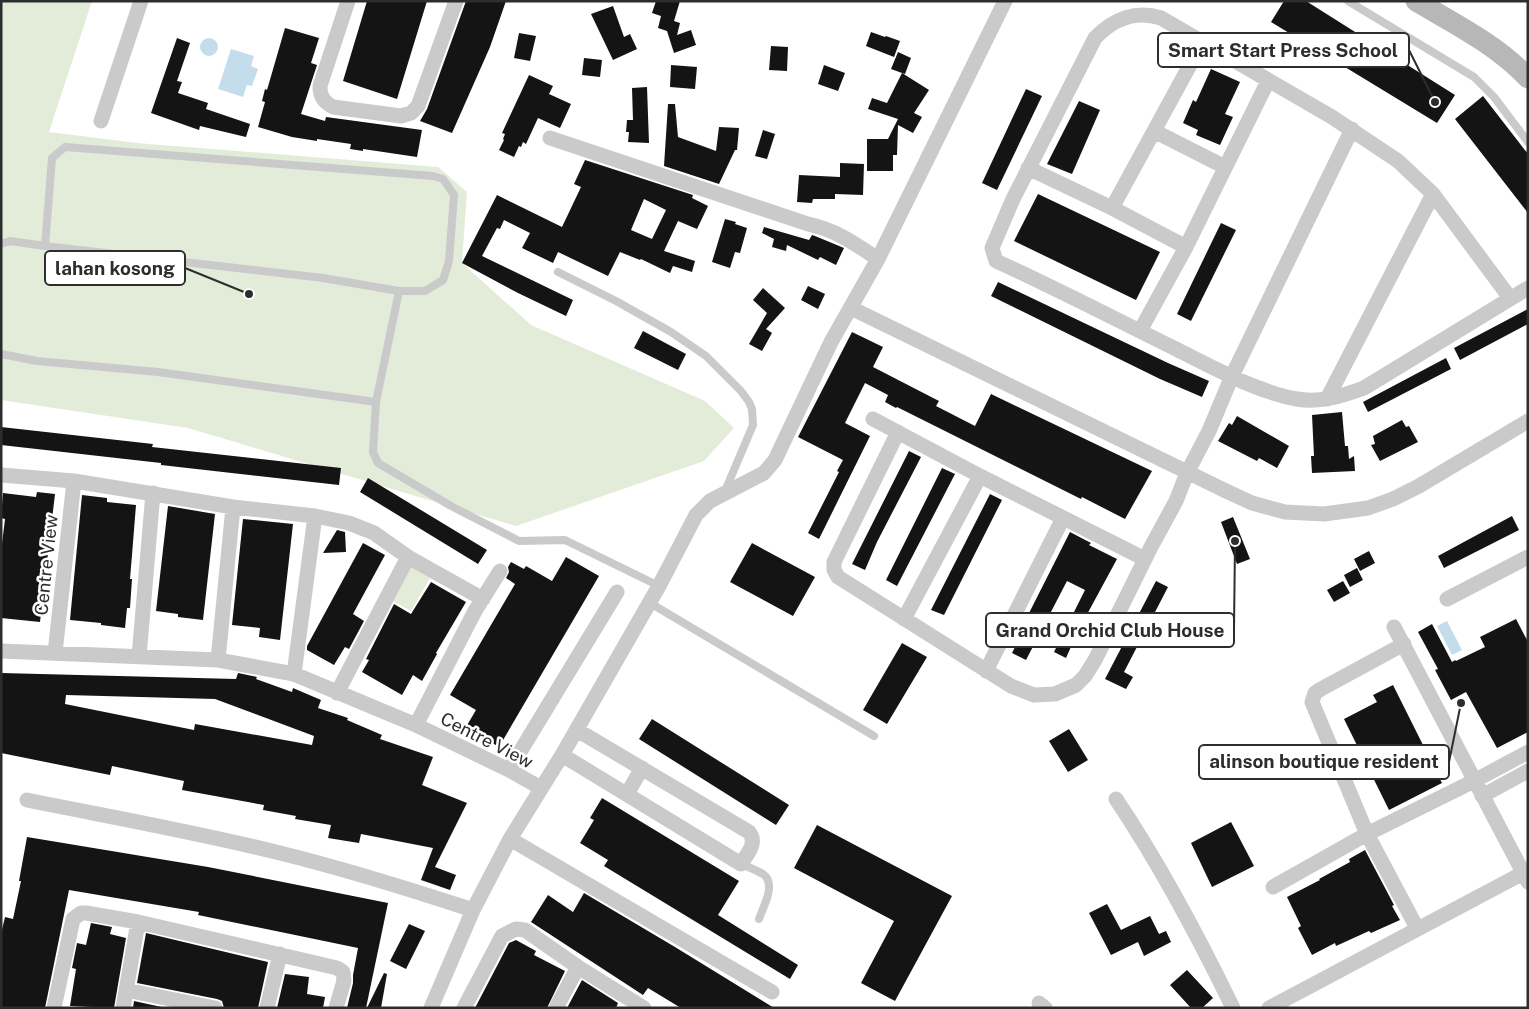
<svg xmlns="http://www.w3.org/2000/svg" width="1529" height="1009" viewBox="0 0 1529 1009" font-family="'Public Sans',sans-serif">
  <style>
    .green { fill: #e3ecd9 }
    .water { fill: #c4dded }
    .building { fill: #141414; fill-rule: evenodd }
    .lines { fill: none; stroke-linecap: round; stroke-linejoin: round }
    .lane { stroke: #cacaca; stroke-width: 8 }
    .street { stroke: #cacaca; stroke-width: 15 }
    .secondary { stroke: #b7b7b7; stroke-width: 21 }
    .labels { text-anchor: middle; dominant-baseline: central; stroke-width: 5; stroke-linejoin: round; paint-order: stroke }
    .street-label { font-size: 18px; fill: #2d2d2d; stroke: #fff }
    .leader { fill: none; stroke: #2d2d2d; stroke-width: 2 }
    .callout-dot { fill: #2d2d2d; stroke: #fff; stroke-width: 2 }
    .callout { fill: #fff; stroke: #2d2d2d; stroke-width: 2 }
    .callout-label { font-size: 19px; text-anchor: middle; font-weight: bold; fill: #2d2d2d }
  </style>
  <rect width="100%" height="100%" fill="#fff"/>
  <path class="green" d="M1 1H92L49 132 137 143 438 167 467 192 462 263 531 325 705 401 734 428 704 461 516 526 188 428 1 400Z
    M410 566 430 578 411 611 391 600Z"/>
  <path class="water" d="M200 47a9 9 0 1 1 18 0a9 9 0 1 1-18 0Z
    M231 49 254 56 251 66 258 69 252 86 247 85 243 97 218 89Z
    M1447 621 1462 650 1452 655 1437 626Z"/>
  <path class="building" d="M367 1H427L397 99 343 81Z
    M466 1H506L490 47 452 133 420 121 427 109Z
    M656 1H680L674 21 680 23 677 35 691 30 696 45 674 53 667 31 658 28 661 16 652 13Z
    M1284 1H1306L1455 95 1437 123 1271 22Z
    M613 6 624 37 630 34 637 49 613 60 591 14Z
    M285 28 319 38 311 63 317 65 301 114 325 121 326 117 422 130 417 157 363 149V151L350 149 351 144 317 139V141L292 137 258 127 265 102 262 101 265 89 267 90Z
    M871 32 885 37 886 36 900 41 894 57 866 46Z
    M519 33 536 36 530 61 514 58Z
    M177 38 190 43 177 81 182 82 178 93 208 103 206 109 250 124 246 137 200 126 199 130 151 113Z
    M771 46 788 47 787 71 769 70Z
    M898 52 911 58 905 74 902 73 929 90 914 113 922 117 913 133 898 125 897 155H893V171H867V139H888L898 119 868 109 872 98 887 103 902 73 891 69Z
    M584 58 602 60 600 77 582 75Z
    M671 65 697 67 695 89 670 87Z
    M824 65 845 73 838 91 818 84Z
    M1211 69 1240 82 1225 114 1233 117 1220 145 1196 135 1198 130 1183 123 1193 100 1196 102Z
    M529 75 553 86 549 94 571 104 560 128 538 118 526 144 523 142 521 147 519 146 514 157 499 150 504 140 503 139 505 134 502 133Z
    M647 87 649 143 628 142 629 132H626L627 120H633L632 88Z
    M1026 89 1042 96 997 190 982 183Z
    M1483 96 1528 154V213L1455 119Z
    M1079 101 1100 110 1072 174 1047 164Z
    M668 104H675L678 137 716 151 719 127 739 128 737 150H735L719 184 664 166Z
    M763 130 775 134 767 159 755 156Z
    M585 160 693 195 692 198 708 206 697 229 678 221 664 251 695 261 692 272 673 266 670 273 641 259 640 260 620 252 608 276 558 252 553 263 522 248 530 233 504 220 500 229 497 228 482 256 573 300 566 316 518 293 462 263 497 195 562 227 581 187 574 184ZM644 199 666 210 652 239 631 230Z
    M840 163 864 164 863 195 835 194V199H813L812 203 797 202 799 175 840 177Z
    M1038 194 1160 252 1136 300 1014 241Z
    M725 219 736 222 735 224 747 228 740 253 735 252 730 268 712 262Z
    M1221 223 1236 230 1191 321 1177 314Z
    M764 227 809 240 812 235 815 236 844 248 836 265 820 257 818 260 787 245 786 251 772 247 774 239 762 233Z
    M998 282 1168 363 1209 381 1202 397 1160 379 991 296Z
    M808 286 825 294 818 309 801 300Z
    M763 288 785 308 766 329 772 333 762 351 749 344 767 313 753 300Z
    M1528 309V324L1460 360 1454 348Z
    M643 331 686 354 678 370 634 348Z
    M852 332 883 347 873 367 939 401 936 406 975 426 991 394 1152 471 1125 519 1082 497 1081 499 897 407 896 408 885 402 888 395 865 383 845 423 870 436 819 539 808 533 839 472 837 471 843 460 798 437Z
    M1446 358 1451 369 1368 412 1363 402Z
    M1342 412 1345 446H1348L1349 459 1354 456 1355 471 1312 473 1311 456H1314L1312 415Z
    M1237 416 1289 446 1277 468 1259 458 1257 461 1218 441 1229 423 1232 425Z
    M1402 420 1406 427 1409 426 1418 442 1380 461 1371 445 1375 444 1373 436Z
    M1 427 153 444 152 447 341 468 339 485 161 465V463L1 445Z
    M909 451 921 457 877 542 865 570 852 564Z
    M942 468 955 474 897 586 886 580Z
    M368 478 487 550 478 564 360 492Z
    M37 492 55 494 40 622 1 618V552L5 519 1 518 3 493 36 497Z
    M990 494 1002 500 944 615 931 610Z
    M82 495 107 498V502L136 505 132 555 130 579H132L130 608H127L125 628 101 625V623L70 620Z
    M168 506 215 514 203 620 178 617V614L156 611Z
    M1512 516 1519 530 1444 568 1438 556Z
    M1233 517 1250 559 1237 564 1221 522Z
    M243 519 293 524 280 640 259 637 260 628 232 625Z
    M337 530 345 532 346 552 323 553Z
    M1070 532 1091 543 1089 545 1117 559 1078 631 1066 658 1054 652 1085 590 1067 581 1026 660 1012 653 1026 625 1024 623Z
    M363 543 385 555 353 614 364 621 349 649 345 647 334 665 307 650V646Z
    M752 543 815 577 793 616 730 582Z
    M1369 551 1375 563 1360 571 1354 559Z
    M566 557 599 576 499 747 466 727 476 710 450 695 515 584 506 578 509 572 508 567 511 562 524 569 526 566 552 581Z
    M1357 568 1363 580 1350 587 1344 575Z
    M1156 581 1168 587 1124 672 1133 677 1126 689 1105 679Z
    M1343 581 1350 593 1334 602 1327 590Z
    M431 582 466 602 436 653 437 654 422 681 413 675 402 695 362 672 369 660 366 659 394 604 411 614Z
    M1516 619 1528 642V732L1497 748 1466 692 1451 700 1435 670 1438 669 1418 632 1432 624 1452 662 1455 660 1456 661 1485 647 1480 637Z
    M902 643 927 657 887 724 863 710Z
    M1 673 236 679 238 673 257 677 256 679 292 692 293 688 321 700 318 708 348 718 347 720 382 735 380 739 433 757 422 785 467 803 435 867 456 875 450 890 421 880 433 848 361 834 359 843 328 838 331 825 295 819 296 816 263 810 264 805 182 790 184 781 112 766 110 775 1 753ZM66 695 215 699 314 736 312 745 195 724 194 730 65 704Z
    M1393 685 1442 783 1389 810 1344 719 1377 702 1373 695Z
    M652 719 789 805 776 825 639 739Z
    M1069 729 1088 760 1068 772 1049 741Z
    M602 798 739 881 718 915 798 965 790 979 604 866 608 860 580 843 594 820 590 818Z
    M1231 822 1254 866 1212 887 1191 843Z
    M817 825 952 896 895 1001 861 983 894 921 794 868Z
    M27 837 208 867 388 903 366 1008H347L353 983V975L358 948 198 915 199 912 69 890 45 1008 1 1007V934L5 917 13 919 21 881H19Z
    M1365 850 1394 905 1392 906 1400 920 1371 933 1369 931 1336 946 1335 943 1312 955 1298 928 1301 926 1287 897 1320 880 1319 879 1350 862 1349 859Z
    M584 893 675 947 774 1008H681L648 988 643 995 531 922 548 895 573 912Z
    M1107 904 1121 930 1150 916 1159 934 1166 931 1171 942 1144 956 1138 942 1111 955 1089 913Z
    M91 923 112 927 110 934 126 938 114 1008 70 1006 76 969 72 968 77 943 86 945Z
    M409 924 425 931 406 969 390 961Z
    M146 933 268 962 258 1008H224L222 1001 217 999 137 983Z
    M516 940 536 951 534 955 565 971 547 1008H475L509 943Z
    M1187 970 1213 998 1202 1008H1191L1170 985Z
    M384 973 387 974 381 1008H367Z
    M285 974 309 977 307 994 325 997 323 1008H277Z
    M582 980 618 1003 616 1008H567Z
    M134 1001 166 1008H133Z"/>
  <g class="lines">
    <path class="lane" d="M1348 1 1474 77 1494 97 1528 142
      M1 244 10 241 45 246 323 278 399 291H425L443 280 449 261 454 195 443 179 433 176 65 147 52 158 45 246
      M558 272 616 301 671 332 706 356 741 391 749 402 752 409 753 425 725 491
      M399 291 376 402 373 452 378 463 451 506 519 541 565 540 659 586
      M1 354 37 361 158 372 376 402
      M650 603 874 736
      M741 864C748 867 756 870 763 874 777 884 763 907 759 919"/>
    <path class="street" d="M348 1 320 86C320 97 324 102 333 107L401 116 411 113 418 106 456 1
      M101 121 141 1
      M1154 131 1225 167
      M550 138 808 224C836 230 854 243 878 259
      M1028 168 1112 208 1186 247
      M1112 208 1202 43
      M1510 298 1433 194 1398 161 1332 117 1161 18C1136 10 1113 19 1095 38L1013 199 992 248 996 261C1058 289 1117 320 1178 350 1214 368 1257 392 1297 399 1321 403 1342 396 1364 388L1528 288
      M851 308 1226 491 1252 503 1285 512 1324 514 1368 508 1393 499 1419 486 1528 421
      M1140 331 1186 247 1268 81
      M1327 399 1433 194
      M873 419 980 476 1145 559
      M898 432 834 562V570L838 577 1011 686 1034 695 1055 694 1076 685 1085 676 1095 660 1151 547 1176 501 1187 473 1209 431 1232 376 1352 129
      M1 475 74 481 233 507 315 516 349 523 374 533 408 557 483 599
      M1447 599 1528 557
      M904 619 980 476
      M1394 627 1528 882
      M1404 644 1321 689 1315 693 1312 702 1367 834 1417 928
      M1 651 218 660 294 674 416 725 509 770 541 788
      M55 653 74 481
      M139 657 153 493
      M218 660 233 507
      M986 671 1063 518
      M294 674 315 516
      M337 693 408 557
      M416 725 475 611 500 571
      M562 755 741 864C747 854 758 843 749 832L577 730
      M509 770 617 592
      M627 794 642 768
      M1482 796 1528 771
      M1116 799C1161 866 1198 936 1233 1008
      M27 800C111 817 196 832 280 853 345 869 409 889 473 910
      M510 839 772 992
      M1273 887 1367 834 1474 781 1528 752
      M126 990 215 1008
      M1039 1003 1045 1008
      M54 1008 73 919 81 913H86L138 922 337 968 343 972 344 981 336 1008
      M123 1008 138 922
      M267 1008 280 954
      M431 1008 473 910 510 839 562 755 659 586 696 515 710 501 764 473 775 460 831 342 878 259 1005 1
      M464 1008 502 936 516 929 525 930 578 967 644 1008
      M556 1008 578 967
      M1269 1008 1523 873"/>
    <path class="secondary" d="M1416 1C1455 24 1497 45 1528 78"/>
  </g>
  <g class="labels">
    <g class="street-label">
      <text transform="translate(46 565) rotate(-84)">Centre View</text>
      <text transform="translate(487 740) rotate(27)">Centre View</text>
    </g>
  </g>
  <path class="leader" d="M1435 102L1409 50M249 294L185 268M1235 541L1234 630M1461 703L1449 762"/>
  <g class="callout-dot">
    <circle cx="1435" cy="102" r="5"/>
    <circle cx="249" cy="294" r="5"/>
    <circle cx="1235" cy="541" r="5"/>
    <circle cx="1461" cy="703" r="5"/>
  </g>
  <g class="callout">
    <rect x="1158" y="33" width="251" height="34" rx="5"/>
    <rect x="45" y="251" width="140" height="34" rx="5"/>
    <rect x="986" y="613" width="248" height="34" rx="5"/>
    <rect x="1199" y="745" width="250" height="34" rx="5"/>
  </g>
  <g class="callout-label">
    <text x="1283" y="57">Smart Start Press School</text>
    <text x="115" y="275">lahan kosong</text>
    <text x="1110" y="637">Grand Orchid Club House</text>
    <text x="1324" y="768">alinson boutique resident</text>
  </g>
  <rect width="1529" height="1009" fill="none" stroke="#2d2d2d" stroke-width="5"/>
</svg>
